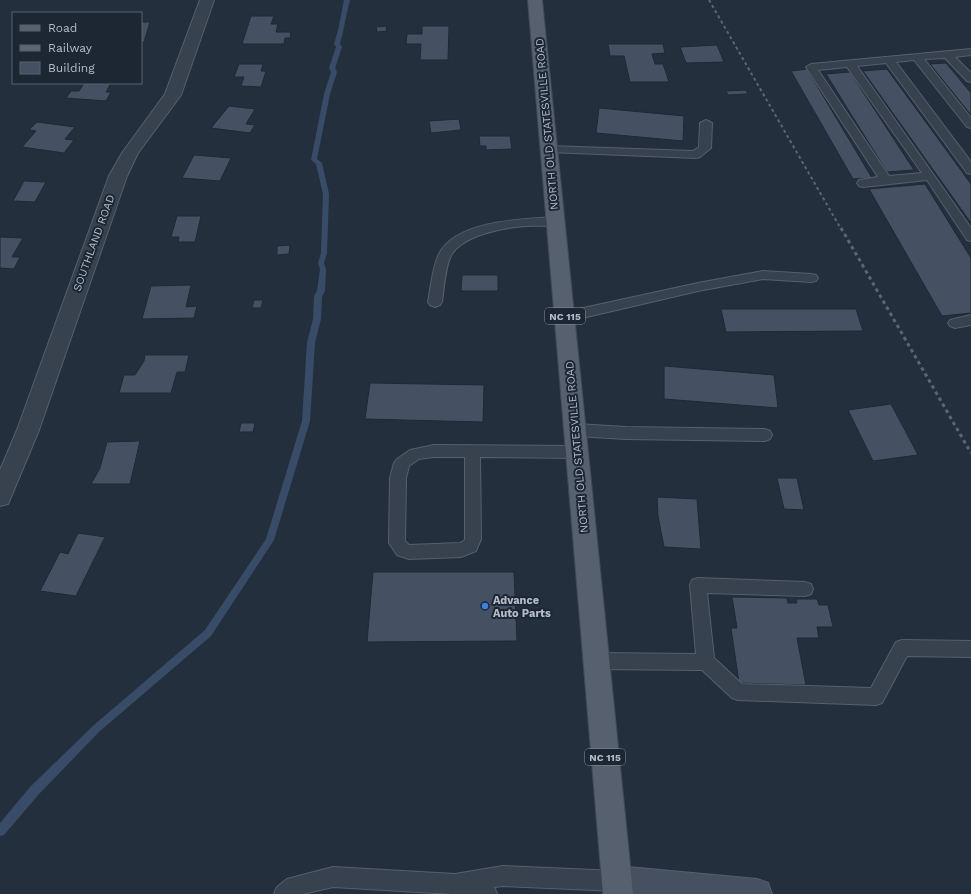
<svg xmlns="http://www.w3.org/2000/svg" width="971" height="894" viewBox="0 0 971 894" font-family="'Work Sans',sans-serif">
  <style>
    .lines { fill: none; stroke-linecap: round; stroke-linejoin: round }
    .stream { fill: #394c67; fill-rule: evenodd }
    .building { fill: #455162; stroke: #1f2835 }
    .lane-casing { stroke: #565f6c; stroke-width: 2 }
    .street-casing { stroke: #565f6c; stroke-width: 2 }
    .secondary-casing { stroke: #565f6c; stroke-width: 2 }
    .primary-casing { stroke: #414a57; stroke-width: 2 }
    .lane { fill: #38414e; fill-rule: evenodd }
    .street { fill: #38414e; fill-rule: evenodd }
    .secondary { fill: #465061; fill-rule: evenodd }
    .primary { fill: #56606e; fill-rule: evenodd }
    .rail-far1 { stroke: #5a6575; stroke-width: 2; stroke-dasharray: 3 3; stroke-linecap: butt }
    .rail { stroke: #5a6575; stroke-width: 3; stroke-dasharray: 3.5 3.5; stroke-linecap: butt }
    .shop-dot { fill: #3f7fe0; stroke: #1d2633; stroke-width: 1.5 }
    .labels { text-anchor: middle; dominant-baseline: central; stroke-width: 4; stroke-linejoin: round; paint-order: stroke }
    .shield { fill: #1d2633; stroke: #878f9c; stroke-width: 1 }
    .shield-label { font-size: 10px; font-weight: bold; fill: #b4bcc9 }
    .street-label { font-size: 11px; fill: #b4bcc9; stroke: #1d2633 }
    .poi-label { font-size: 11px; font-weight: bold; fill: #b4bcc9; stroke: #1d2633; text-anchor: start }
  </style>
  <rect width="100%" height="100%" fill="#242f3e"/>
  <g class="lines">
    <path class="stream" d="M344 0H350C346 15 344 29 340 44L342 47 335 68 337 72 330 94 317 159 322 163 329 194 327 253 324 263 326 269 325 291 322 296 321 319 315 343 310 421 274 540 211 636 100 731 39 794 4 835 0 836V823L31 786 94 725 205 630 266 539 302 421 307 343 313 319 314 296 317 291 320 269 318 263 321 253 323 194 316 164 311 160 324 94 331 72 329 68 336 47 334 44C339 29 341 15 344 0Z"/>
  </g>
  <path class="building" d="M251 16H274L271 24H278L276 32H291L290 38H285L284 44H242Z
    M141 22H150L144 42H141Z
    M386 26 387 31 377 32 376 27Z
    M422 26H449L448 60H420L421 44H406L407 34H422Z
    M608 44H663L665 53 652 54 655 64H663L669 82H630L624 56H610Z
    M717 45 724 62 686 63 680 47Z
    M946 63 971 93V115L930 64Z
    M239 64H263L261 71H266L261 87 241 86 244 77H234Z
    M807 69 872 178 853 179 791 71Z
    M887 69 971 184V223L863 71Z
    M850 72 914 170 887 172 826 74Z
    M84 83H111L106 92H111L106 101 66 98 71 91H79Z
    M746 90 748 94 728 95 726 91Z
    M229 106 255 109 246 124 255 125 250 133 211 128Z
    M599 108 684 116 683 141 596 133Z
    M459 119 461 130 431 133 429 121Z
    M37 122 75 127 65 139 74 140 64 153 22 147 36 131 29 130Z
    M479 136H510L512 149 486 150V146H480Z
    M194 155 231 158 220 181 182 178Z
    M24 181 46 182 35 202 13 201Z
    M925 184 971 258V313L942 316 869 189Z
    M177 216H201L195 242H178L179 237H171Z
    M0 237 23 238 12 257H20L14 269 0 268Z
    M290 245 289 254 277 255V246Z
    M462 275H498V291H461Z
    M191 285 186 307 197 306 194 318 142 319 151 286Z
    M254 300H263L261 308H252Z
    M721 309H856L863 331 726 332Z
    M145 355H189L185 372H177L171 393H119L124 375H135L144 361Z
    M664 366 774 375 778 408 664 399Z
    M370 383 484 385 483 422 365 419Z
    M891 404 918 455 873 461 848 410Z
    M241 423H255L253 432H239Z
    M140 441 130 484H91L100 468 107 442Z
    M777 478H797L804 510 784 509Z
    M657 497 697 499 701 549 664 547 658 516Z
    M78 533 105 537 76 596 40 591 60 552 68 554Z
    M373 572H514L517 641 367 642Z
    M732 597 787 598 788 603H797L796 599H817L819 605H828L833 627H817L819 638H797L806 685 739 683 731 628H737Z"/>
  <g class="lines">
    <defs>
      <path id="lane" d="M971 49V55L955 57 971 73V82L967 81 945 58 924 59 971 118V128L967 127 914 60 896 62 971 162V174L967 173 886 63 857 66 971 228V241L967 240 927 180 863 187 859 186 857 183 859 180 878 177 806 67 811 64ZM847 67 922 173 889 176 818 70Z
        M706 120 712 123 711 148 700 157 696 158 549 152 545 151 543 149 545 147 549 146 693 151 699 147 700 123Z
        M556 217 560 218 562 221 560 224C550 227 538 225 527 226 505 227 464 235 452 254 445 265 444 289 442 302L440 305 435 307 430 305 428 302C431 287 432 268 439 254 456 220 524 219 556 217Z
        M763 271 811 274 816 275 818 278 816 281 811 282 763 279 698 291 565 322 560 320 558 317 560 314 565 312 698 283Z
        M971 315V325L955 328 950 326 948 323 950 320Z
        M576 424 626 427 765 429 770 431 772 435 770 439 765 441 626 439 576 436 571 434 569 430 571 426Z
        M434 445 578 446 583 448 586 452 583 456 578 458 480 457 481 539 476 551 461 557 409 559 397 555 389 543 390 478 394 463 397 459 410 450ZM434 457H465V539L464 541 460 543 409 545 405 541 406 478 409 466 419 459Z
        M698 578 805 582 811 584 813 589 811 594 805 596 707 593 714 658 742 684 871 688 896 642 902 640 971 641V657L907 656 882 703 876 705 738 700 732 698 702 670 597 669 591 667 588 661 591 655 597 653 696 654 690 585 692 580Z
        M503 866 617 871 624 874 627 881 624 888 617 891 503 886 494 887 497 894H452L333 887 303 894H274L277 887 287 879 333 867 455 874Z"/>
      <path id="street" d="M200 0H214L181 95 138 153 127 176 39 430 11 497 8 504 0 506V470L17 430 109 176 122 153 165 94Z"/>
      <path id="secondary" d="M617 866 757 879 768 883 772 894H613L607 891 602 881 607 871Z"/>
      <path id="primary" d="M528 0H542L633 894H603Z"/>
    </defs>
    <use href="#lane" class="lane-casing"/>
    <use href="#street" class="street-casing"/>
    <use href="#secondary" class="secondary-casing"/>
    <use href="#primary" class="primary-casing"/>
    <use href="#lane" class="lane"/>
    <use href="#street" class="street"/>
    <use href="#secondary" class="secondary"/>
    <use href="#primary" class="primary"/>
    <path class="rail-far1" d="M709 0 841 229"/>
    <path class="rail" d="M841 228 971 453"/>
  </g>
  <circle class="shop-dot" cx="485" cy="606" r="4"/>
  <g class="labels">
    <g class="shield">
      <rect x="545" y="308" width="40" height="16" rx="3"/>
      <rect x="585" y="749" width="40" height="16" rx="3"/>
    </g>
    <g class="shield-label">
      <text x="565" y="316">NC 115</text>
      <text x="605" y="757">NC 115</text>
    </g>
    <g class="street-label">
      <text transform="translate(547 124) rotate(-95)">NORTH OLD STATESVILLE ROAD</text>
      <text transform="translate(94 243) rotate(-70)">SOUTHLAND ROAD</text>
      <text transform="translate(577 447) rotate(-95)">NORTH OLD STATESVILLE ROAD</text>
    </g>
    <g class="poi-label">
      <text x="493" y="600">Advance<tspan x="493" dy="13">Auto Parts</tspan></text>
    </g>
  </g>
  <rect x="12" y="12" width="130" height="72" fill="#1d2633" stroke="#59626f"/>
  <rect x="20" y="25" width="20" height="6" fill="#56606e" stroke="#59626f"/>
  <text x="48" y="32" font-size="12" fill="#b4bcc9">Road</text>
  <rect x="20" y="45" width="20" height="6" fill="#5a6575" stroke="#59626f"/>
  <text x="48" y="52" font-size="12" fill="#b4bcc9">Railway</text>
  <rect x="20" y="62" width="20" height="12" fill="#455162" stroke="#59626f"/>
  <text x="48" y="72" font-size="12" fill="#b4bcc9">Building</text>
</svg>
